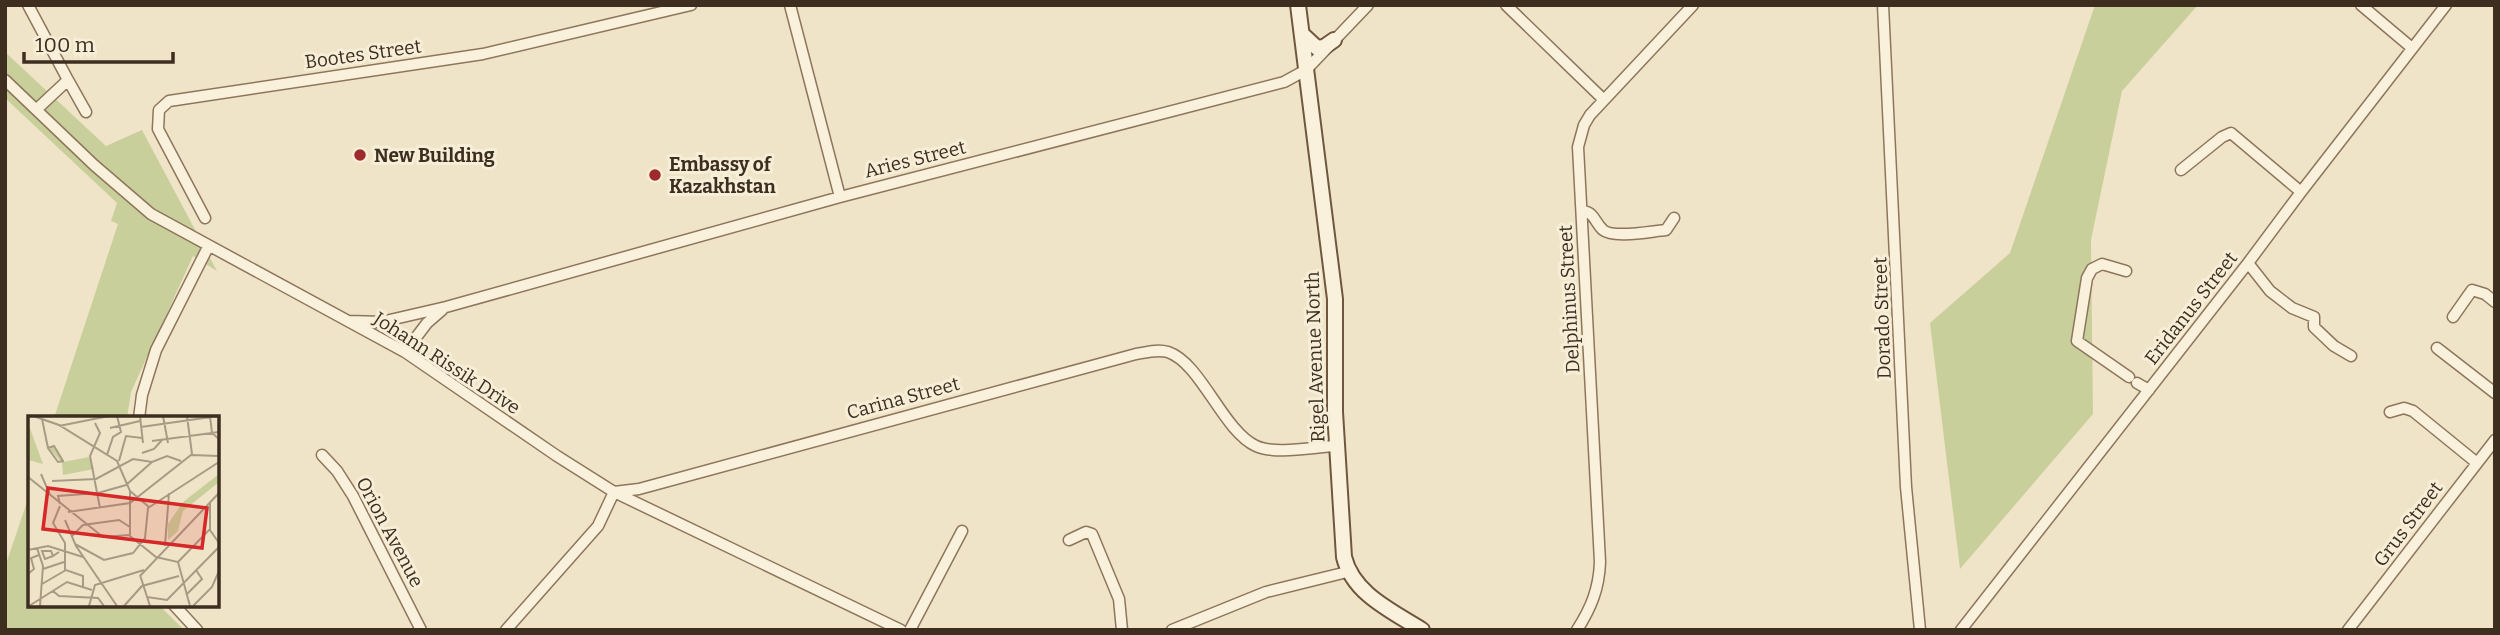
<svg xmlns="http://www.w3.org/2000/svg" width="2500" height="635" viewBox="0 0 2500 635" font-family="Bitter,serif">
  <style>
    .green { fill: #c9cf9b }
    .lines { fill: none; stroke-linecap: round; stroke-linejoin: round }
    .street-casing { stroke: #8d765c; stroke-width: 13 }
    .secondary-casing { stroke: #6f573f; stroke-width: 18 }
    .street { stroke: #faf1dc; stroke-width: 10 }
    .secondary { stroke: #faf1dc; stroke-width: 14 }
    .poi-dot { fill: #9e2a2b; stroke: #f7eed8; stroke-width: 2.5 }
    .labels { text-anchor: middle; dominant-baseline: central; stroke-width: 6; stroke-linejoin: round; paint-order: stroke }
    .street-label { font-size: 19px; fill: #3d2e20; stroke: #f7eed8 }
    .poi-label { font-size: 19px; font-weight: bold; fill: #3d2e20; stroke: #f7eed8; text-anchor: start }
    .inset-road { fill: none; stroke: #a89b85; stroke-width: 2 }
    .view { fill: #d62828; fill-opacity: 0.15; stroke: #d62828; stroke-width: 3.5 }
    .inset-edge { fill: none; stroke: #3d2e20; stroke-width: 3.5 }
  </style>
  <rect width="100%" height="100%" fill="#f0e4c8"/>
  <path class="green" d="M2095 5H2198L2122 91 2091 240 2093 414 1960 569 1930 323 2010 253Z
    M5 52 106 146 142 130 217 271 193 256 131 392 127 418H54L118 224 111 221 117 203 5 98Z
    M30 493V605H159L184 630H5V567Z"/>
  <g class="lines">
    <defs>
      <path id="street" d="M28 5 68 80 37 109
        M790 5 840 197
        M1506 5 1603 99
        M1883 5 1906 487 1920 630
        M2361 5 2412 48
        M5 80 94 165 151 214 405 352 557 456 614 492 901 630
        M68 80 86 112
        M2181 170 2222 137 2231 133 2301 192
        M1583 211C1595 213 1595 223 1603 230 1614 239 1652 231 1666 230L1674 218
        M205 218 158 129 159 110 169 101 483 54 691 5
        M2248 263 2270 291 2292 308 2314 317V327L2334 346 2351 356
        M2126 271 2102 264 2092 269 2087 278 2077 341 2129 377
        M2453 317 2472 290 2485 294 2495 302
        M349 321 381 322 446 307 840 197 1284 82 1306 70 1368 5
        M2437 348 2495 393
        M405 352 427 323 442 310
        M2137 383 2149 390
        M2390 412 2404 408 2413 411 2477 463
        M139 418 142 395 156 350 208 247
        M322 455 337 471 353 496 421 630
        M1069 540 1086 532 1092 534 1119 599 1122 630
        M174 605 197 630
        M506 630 598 526 614 492 639 489 1136 354C1147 352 1158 349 1168 352 1201 363 1223 431 1256 446 1275 455 1314 447 1336 446
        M910 630 962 531
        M1172 630 1266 592 1347 572
        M1577 630C1591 608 1599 589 1600 562L1578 147 1584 125 1590 115 1693 5
        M1961 630 2248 263 2301 192 2446 5
        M2348 630 2495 440"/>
      <path id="secondary" d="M1298 5 1335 299V412L1344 557C1353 594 1392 611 1422 630
        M1302 34 1317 48 1324 47 1334 40"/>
    </defs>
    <use href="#street" class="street-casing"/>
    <use href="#secondary" class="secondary-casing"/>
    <use href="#street" class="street"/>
    <use href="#secondary" class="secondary"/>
  </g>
  <g class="poi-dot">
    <circle cx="360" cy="155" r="7"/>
    <circle cx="655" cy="175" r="7"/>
  </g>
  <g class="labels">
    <g class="street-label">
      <text transform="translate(363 54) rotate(-8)">Bootes Street</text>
      <text transform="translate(915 159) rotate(-14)">Aries Street</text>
      <text transform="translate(1569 299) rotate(-93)">Delphinus Street</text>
      <text transform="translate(2191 308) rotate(-52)">Eridanus Street</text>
      <text transform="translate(1882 318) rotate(-92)">Dorado Street</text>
      <text transform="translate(1315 357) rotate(-92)">Rigel Avenue North</text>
      <text transform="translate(447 363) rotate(33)">Johann Rissik Drive</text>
      <text transform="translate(903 398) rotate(-15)">Carina Street</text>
      <text transform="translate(2408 524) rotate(-53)">Grus Street</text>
      <text transform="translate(390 532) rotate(62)">Orion Avenue</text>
    </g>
    <g class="poi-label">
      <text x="374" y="155">New Building</text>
      <text x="669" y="164">Embassy of<tspan x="669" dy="22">Kazakhstan</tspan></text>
    </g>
  </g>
  <g transform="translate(28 416)">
    <rect width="191" height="191" fill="#f0e4c8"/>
    <path d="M0 7 15 48 0 44ZM25 30 35 46 61 41 66 53 35 59 34 47 21 32ZM191 58V66L155 95 150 115 140 124V108L155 86Z" fill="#c9cf9b"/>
    <path class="inset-road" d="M112 0 115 27M135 0 140 27M159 0 164 38M182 0 184 17 191 23M8 1 31 9 89 45 102 75V120L128 141 150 146 162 190M14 3 20 32 30 46 36 45M67 7 72 17 62 40 72 92M31 10 81 0M113 11 190 0M82 12 112 5M124 25 191 16M20 32 26 30 35 45M114 37 126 33 134 24M79 39 85 21 93 16 89 0M91 45 98 20 114 22M13 58 22 79M0 61 75 121 101 119M24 65 68 63 105 43 124 46 139 40 153 45M102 75 121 91M182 87V114L191 127M32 88 30 80 70 77 98 69 124 46M32 90 25 107 37 127V154M40 96 102 87 163 39 191 40M37 104 48 130 89 190M44 120 55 109 91 104 102 111M47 128 76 144 105 137 117 122 120 92 191 46M137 130 141 77M9 132 15 150 12 190M0 134 20 130 55 141M25 140 17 143 14 135H23L25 140 31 136M150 146 182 113M15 153 36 146M0 158 6 153 3 142 11 139M112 159 122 190M112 160 191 77M14 168 38 154 55 160V171M25 175 31 180 70 182 76 190M158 179 174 163 168 154M119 181 139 184 191 131M1 190 39 166 64 174M61 190 67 169 116 154M96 190 114 170 151 160M165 190 184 171 191 155"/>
    <path class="view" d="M20 72 179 92 174 132 15 113Z"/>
    <rect width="191" height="191" class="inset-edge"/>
  </g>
  <rect width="2500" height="635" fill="none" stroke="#3d2e20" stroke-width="14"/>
  <path d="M24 52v10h149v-10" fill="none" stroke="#3d2e20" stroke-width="3.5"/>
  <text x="35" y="52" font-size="21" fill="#3d2e20" stroke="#f7eed8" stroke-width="5" paint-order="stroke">100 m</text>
</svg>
